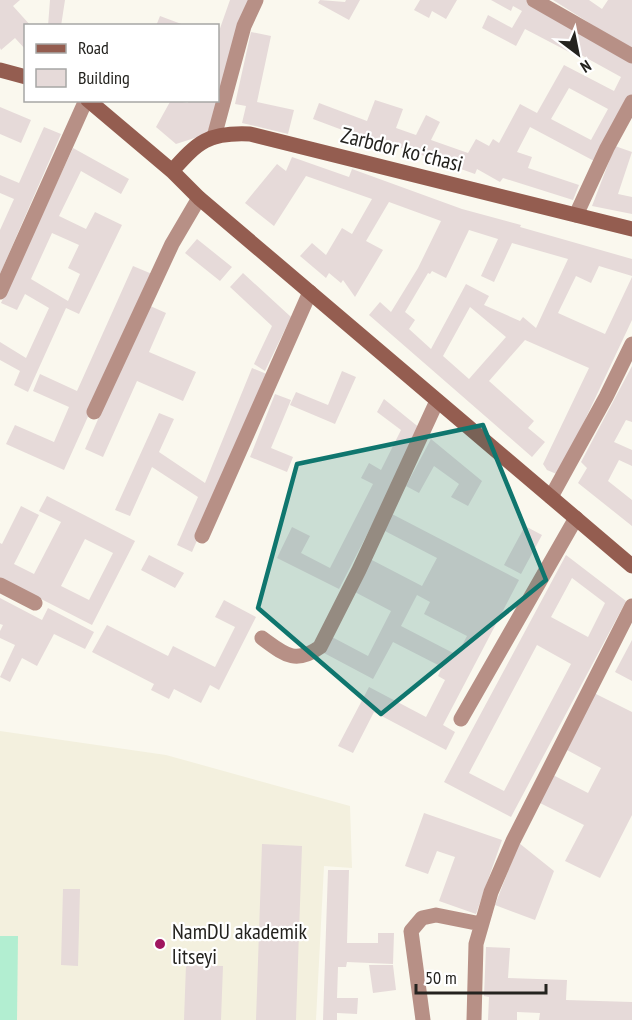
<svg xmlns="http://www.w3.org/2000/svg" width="632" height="1020" viewBox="0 0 632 1020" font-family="'PT Sans Narrow',sans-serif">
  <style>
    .built { fill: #f3f0de }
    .green { fill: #b2eed1 }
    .building { fill: #e6dad9; fill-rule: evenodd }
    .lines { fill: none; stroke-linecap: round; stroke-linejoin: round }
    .street { stroke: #b79086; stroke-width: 15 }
    .secondary { stroke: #945d50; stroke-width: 15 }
    .marked { fill: #0f766e; fill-opacity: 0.2; stroke: #0f766e; stroke-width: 4.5; stroke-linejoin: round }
    .poi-dot { fill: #a01660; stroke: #fff; stroke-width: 2 }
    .labels { text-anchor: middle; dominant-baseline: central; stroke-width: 4.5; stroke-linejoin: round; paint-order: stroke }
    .street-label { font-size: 22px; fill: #24231f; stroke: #fff }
    .poi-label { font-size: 22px; fill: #24231f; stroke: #fff; text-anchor: start }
  </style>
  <rect width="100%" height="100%" fill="#faf8ee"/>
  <path class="built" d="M0 731 166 755 350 806 352 868 324 866 316 1020H0Z"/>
  <path class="green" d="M0 936H18L17 1020H0Z"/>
  <path class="building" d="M0 0H20L13 6 31 26H26V50L15 38 1 50 0 48Z
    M50 0H65L61 26H48Z
    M230 0H251L234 60 207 134 176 144 156 127 171 100 188 103 189 100H218V34Z
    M320 0 345 2 346 0H360L349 20 318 3Z
    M420 0H457L446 19 432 11 429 18 414 10Z
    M491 0H530L632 62V97L596 162 530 127 517 152 532 157 528 168 579 185 573 200 503 178 500 182 477 169 475 174 362 134 361 137 313 119 319 103 367 121 375 100 403 109 396 128 416 135 426 115 440 122 431 140 468 153 476 139 489 146 493 139 499 143 520 104 537 113 564 65 614 91 621 77 572 50 571 53 525 29 516 46 482 28 488 15 512 28 522 11 513 6 511 11ZM569 88 608 109 591 140 551 119Z
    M553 0H589L602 9 608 0H632V50Z
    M160 16 184 25V26H156Z
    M251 32 271 36 257 102 294 110 288 134 242 123 246 106 235 104Z
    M0 107 31 120 21 143 0 134Z
    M44 127 61 134 0 274V230L14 199 0 193V175L19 183Z
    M615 146 632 152 618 194 632 197V214L592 206Z
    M73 148 129 179 121 194 81 171 59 216 86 229 95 212 122 225 79 314 66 308 28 392 14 385 20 371 0 360V342L26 358 49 308 25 294 17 310 1 303ZM52 233 79 245 68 268 80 274 68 301 31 279Z
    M292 157 349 177 352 169 462 209 521 225 520 227 632 259V276L599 266 591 283 576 276 558 313 605 334 632 277V320L559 475 547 470 543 464 589 368 525 340 489 381 534 421 528 428 545 442 532 457 369 315 380 302 391 312 418 268 441 221 389 202 366 241 383 250 355 297 343 280 341 283 329 273 326 278 300 256 312 243 326 255 342 228 352 234 372 199 306 176 274 226 245 203 277 164 286 171ZM469 230 498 239 481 276 494 282 512 243 568 259 536 328 523 317 520 321 484 305 489 296 466 284 431 349 409 329 415 320 405 312 428 273 430 274 432 271 446 278ZM470 307 506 337 469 379 443 356Z
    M197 239 232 267 220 281 185 253Z
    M133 266 152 274 64 470 6 444 15 425 54 442 69 407 33 391 40 374 77 391Z
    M243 273 291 317 265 371 254 364 272 326 230 287Z
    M148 305 166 313 149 352 196 372 183 401 137 381 103 457 85 449Z
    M632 366V422L626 420 614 442 632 450V466L619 460 608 481 632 500V526L578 483 587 468 581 462Z
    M252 368 269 375 192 552 177 545 198 497 152 467 130 516 115 510 159 413 174 419 159 452 205 483Z
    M342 371 356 377 335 424 290 405 296 392 328 405Z
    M275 394 291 400 271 448 293 457 287 472 250 457Z
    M384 399 421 429 339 589 277 558 292 527 310 536 301 553 330 568 373 484 361 478 369 463 381 470 401 430 377 412Z
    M431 439 482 481 468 506 451 497 459 484 434 466 419 493 406 486Z
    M47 496 135 541 92 625 0 578V543L2 544 21 506 39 515 14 564 34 574 61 522 39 511ZM85 539 113 553 89 600 61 586Z
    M392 514 519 580 443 725 455 732 446 750 374 712 353 753 338 746 369 687 426 717 445 680 438 676 442 667 393 642 373 679 324 653 332 637 368 656 391 611 353 591 370 559 422 586 437 558 383 530ZM417 595 430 602 424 614 467 636 457 655 401 626Z
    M525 526 542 535 521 574 504 565Z
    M149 555 184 573 175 588 141 570Z
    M566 555 626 601 511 817 444 782ZM572 578 605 603 588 637 551 617ZM537 645 571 664 504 791 469 773Z
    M0 598 42 620 48 608 94 632 85 649 54 634 37 666 22 658 10 682 0 677 15 645 0 638V631L3 625 0 624Z
    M224 600 256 617 219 690 210 685 201 703 174 689 169 699 151 690 154 684 92 652 107 625 168 656 173 646 215 667 235 627 215 617Z
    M632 640V681L615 672Z
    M594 693 632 712V815L600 878 565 861 584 825 538 802 553 775 588 793 601 768 565 749Z
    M424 813 502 840 476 914 439 901 455 857 437 851 428 874 405 866Z
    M519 843 554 871 535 920 495 905Z
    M262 844 302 846 296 1020H256Z
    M328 870H349L347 943H378V933H394L393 964 347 962 346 967H338L337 998H358L357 1014 337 1013V1020H323Z
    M63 889H80L78 966 61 965Z
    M486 947 510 948 508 978 567 980 566 1000 632 1002V1020H539L540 1013 517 1012V1020H488L489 997 484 996Z
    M186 965 223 966 221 1020H184Z
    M369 965H393L396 990 373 993Z"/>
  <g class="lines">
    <path class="street" d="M534 0 632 56
      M214 137 244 26 256 0
      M576 215 607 148 632 102
      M0 292 86 100
      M94 412 172 244 199 198
      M551 497 606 397 632 344
      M202 536 310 292
      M0 585 35 603
      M262 638C284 654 295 665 320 647L359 570 437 401
      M461 719 576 518
      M423 1020 411 931 422 918 436 915 481 924
      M474 1020 476 944 491 892 513 841 632 606"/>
    <path class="secondary" d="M0 70 26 77
      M88 100 172 171 199 198 632 566
      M172 171C198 142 208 132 250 134L632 229"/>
  </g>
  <path class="marked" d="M483 425 546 580 381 714 258 608 297 464Z"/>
  <circle class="poi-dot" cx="160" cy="944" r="6"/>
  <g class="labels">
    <g class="street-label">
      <text transform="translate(402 149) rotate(14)">Zarbdor koʻchasi</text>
    </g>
    <g class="poi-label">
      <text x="172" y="931">NamDU akademik<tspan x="172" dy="25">litseyi</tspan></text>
    </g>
  </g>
  <rect x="24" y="24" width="195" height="78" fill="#ffffff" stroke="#a7a7a5" stroke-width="1.5"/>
  <rect x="36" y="44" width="30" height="9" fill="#945d50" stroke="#a7a7a5" stroke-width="1.5"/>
  <text x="78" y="54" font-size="18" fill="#24231f">Road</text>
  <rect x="36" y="69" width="30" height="18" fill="#e6dad9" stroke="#a7a7a5" stroke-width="1.5"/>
  <text x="78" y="84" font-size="18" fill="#24231f">Building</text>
  <g transform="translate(578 54) rotate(148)" stroke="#ffffff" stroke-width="4.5" paint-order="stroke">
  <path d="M0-4.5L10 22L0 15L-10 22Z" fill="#24231f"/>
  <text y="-9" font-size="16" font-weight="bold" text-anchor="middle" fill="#24231f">N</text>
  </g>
  <path d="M416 984v9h130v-9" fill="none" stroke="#24231f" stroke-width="3"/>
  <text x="425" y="984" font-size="18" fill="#24231f" stroke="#ffffff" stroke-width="4.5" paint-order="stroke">50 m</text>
</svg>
